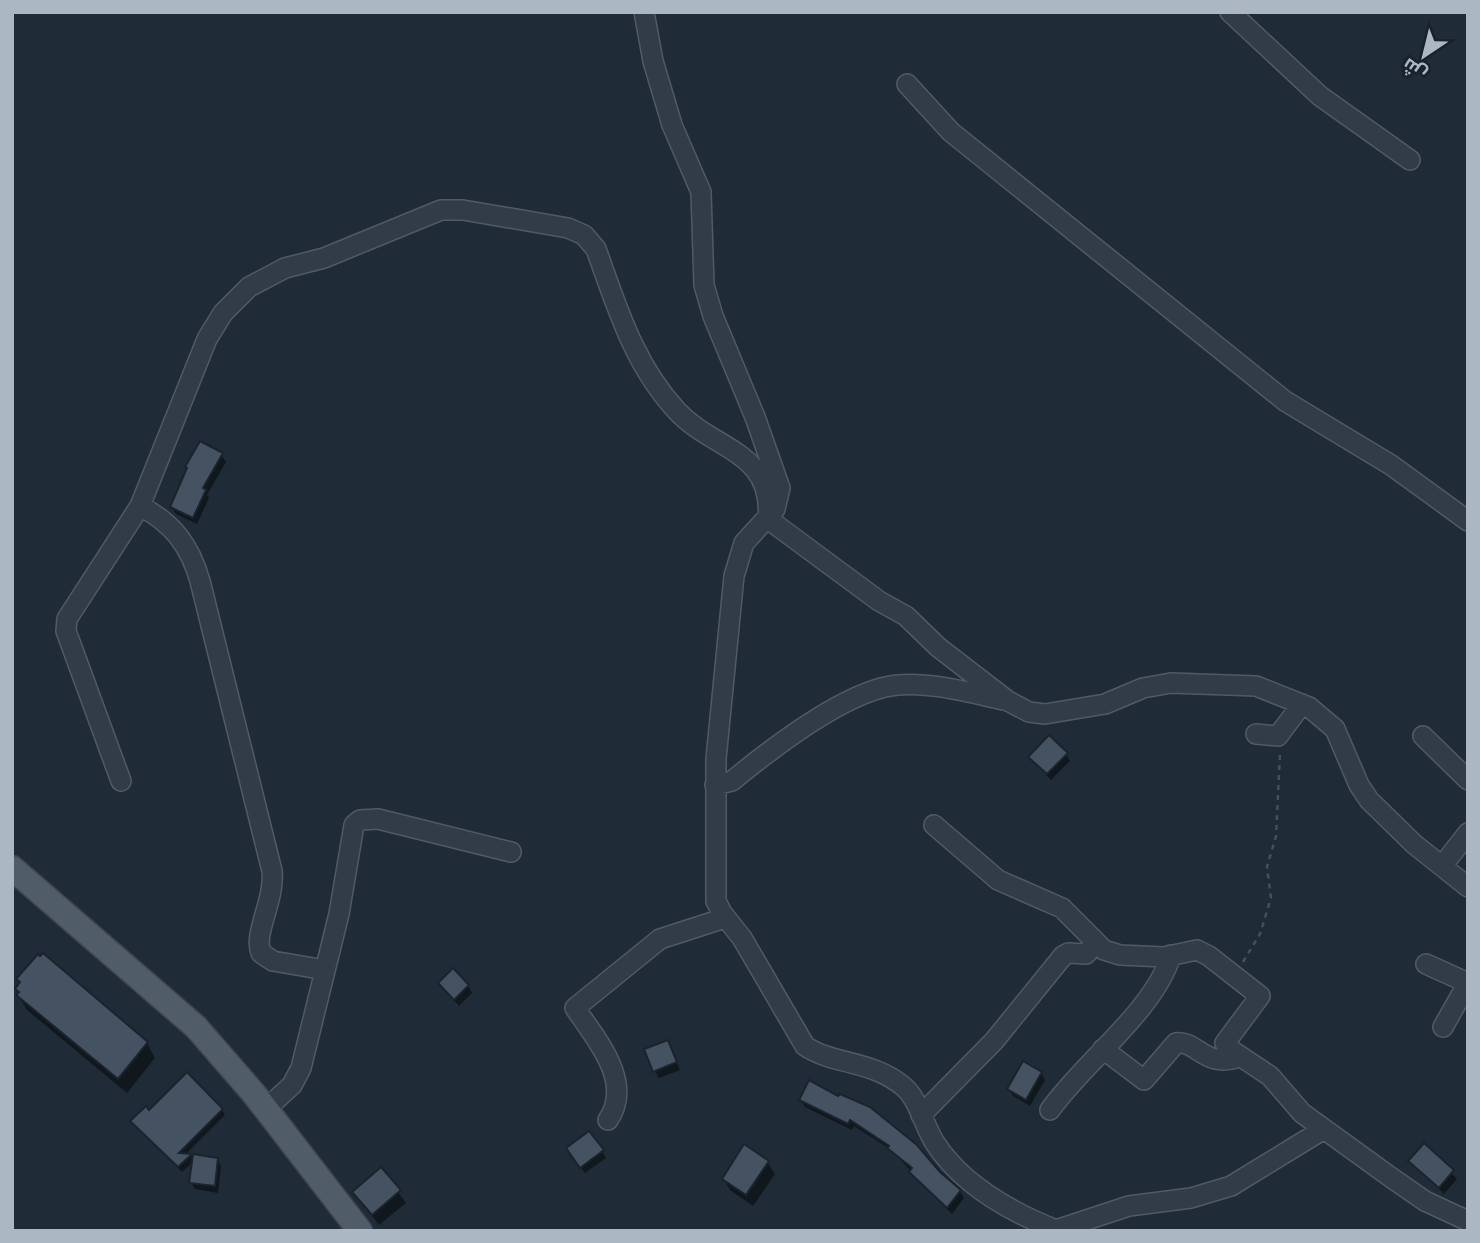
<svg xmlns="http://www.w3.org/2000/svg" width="1480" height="1243" viewBox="0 0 1480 1243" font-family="'Sofia Sans Condensed',Cairo,sans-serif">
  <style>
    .shadow { fill: #0007 }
    .building { fill: #455261; stroke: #1a232e; stroke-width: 2 }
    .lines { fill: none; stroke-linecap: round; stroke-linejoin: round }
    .minor-casing { stroke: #505a65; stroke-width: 22 }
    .major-casing { stroke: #3c4551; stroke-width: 27 }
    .path { stroke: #3e5455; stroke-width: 2.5; stroke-dasharray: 5 5; stroke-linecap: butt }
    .minor { stroke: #323c47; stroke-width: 19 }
    .major { stroke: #505c68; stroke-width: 24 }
  </style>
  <rect width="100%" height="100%" fill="#1f2b37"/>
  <path class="shadow" d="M221 454 226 462 207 495 209 498 197 524 176 514 172 507Z
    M1066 754 1070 761 1051 780 1030 757Z
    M18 979 147 1043 155 1058 127 1093 27 1010 18 995 17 989 21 984Z
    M440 984 468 986 472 993 459 1006Z
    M671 1049 680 1070 659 1078 655 1071Z
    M1041 1073 1045 1080 1030 1106 1013 1096 1009 1089Z
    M839 1098 870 1109 888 1121 960 1191 964 1198 952 1214 890 1149 854 1126 852 1130 805 1107 801 1100Z
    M222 1110 225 1115 185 1155 191 1156 194 1161 182 1172 132 1122 149 1112Z
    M1424 1146 1457 1179 1444 1194 1411 1161Z
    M745 1147 768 1163 775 1174 753 1206 730 1190 724 1179Z
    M602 1151 606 1158 585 1173 572 1156Z
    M217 1159 221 1166 218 1193 195 1189 191 1182Z
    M381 1169 406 1203 379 1225 354 1192Z"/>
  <path class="building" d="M200 441 223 453 203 488 206 490 193 518 170 507 187 468 185 467Z
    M1049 735 1068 753 1047 774 1028 757Z
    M43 953 148 1042 118 1079 16 995 19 992 15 989 20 982 16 979 38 954 40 956Z
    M453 968 469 985 454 1000 438 983Z
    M668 1040 677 1062 653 1072 644 1049Z
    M1023 1061 1042 1072 1026 1100 1007 1089Z
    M187 1072 223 1109 179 1153 192 1154 178 1167 130 1121 146 1106 149 1110Z
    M809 1080 838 1096 840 1094 870 1107 917 1145 940 1172 961 1190 947 1208 909 1172 912 1168 887 1148 889 1146 850 1120 848 1124 799 1100Z
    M589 1131 604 1150 580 1168 566 1148Z
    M1424 1143 1454 1170 1439 1188 1408 1161Z
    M744 1144 769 1161 746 1195 722 1179Z
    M193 1154 218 1158 215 1186 189 1183Z
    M381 1167 401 1190 372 1215 352 1192Z"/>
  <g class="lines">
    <defs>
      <path id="minor" d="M644 12 653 61 672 125 701 192 704 285 713 316 755 417 780 488 775 509 744 543 734 576 716 759V901L722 913 742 938 805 1046C833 1065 873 1060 904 1087 919 1100 924 1126 935 1143 962 1185 1011 1212 1056 1230L1129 1206 1191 1198 1231 1186 1324 1129
        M1230 12 1320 96 1410 160
        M907 84 951 132 1285 401 1391 465 1468 521
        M140 506C173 523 190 546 200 581L272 871C275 901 253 933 261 953L273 961 325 970
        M1256 734 1278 736 1302 704
        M1423 736 1468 780
        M121 781 66 631 67 619 140 506 207 339 223 313 249 287 285 268 324 258 441 210H463L568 228 584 235 596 249C617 307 634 365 677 411 713 450 774 451 768 519L879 601 906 616 938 647 1008 701 1029 712 1045 714 1105 704 1143 688 1171 683 1256 686 1309 707 1335 729 1359 785 1369 800 1414 844 1468 887
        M715 785 732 781C771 749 848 689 898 685 932 682 971 693 1004 700
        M934 825 998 880 1062 908 1104 950 1120 955 1164 957 1197 950 1209 956 1260 996 1225 1043 1228 1048 1270 1076 1302 1113 1389 1176 1425 1201 1468 1221
        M1442 866 1468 833
        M1426 964 1468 983 1443 1027
        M1103 1049 1144 1080 1176 1043C1197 1040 1205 1069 1239 1057
        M266 1109 292 1085 301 1068 339 914 354 825 360 820 378 819 511 852
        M1050 1110C1083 1063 1155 1010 1171 955
        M921 1115 994 1041 1063 956 1068 953 1086 954 1095 943
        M608 1120C634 1082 596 1039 575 1008L660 939 725 918"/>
      <path id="major" d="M12 868 196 1027 255 1095 360 1231"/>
    </defs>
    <use href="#minor" class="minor-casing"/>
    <use href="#major" class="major-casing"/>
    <path class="path" d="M1243 962 1260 934 1271 898 1267 867 1276 836 1280 753"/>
    <use href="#minor" class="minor"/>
    <use href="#major" class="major"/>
  </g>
  <rect width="1480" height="1243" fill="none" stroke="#acb7c4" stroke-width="28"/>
  <g transform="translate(1424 56) rotate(215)" stroke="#18212c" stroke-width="5" paint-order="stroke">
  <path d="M0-5L12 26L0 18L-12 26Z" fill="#acb7c4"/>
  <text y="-10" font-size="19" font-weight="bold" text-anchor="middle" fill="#acb7c4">ش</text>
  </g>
</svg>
